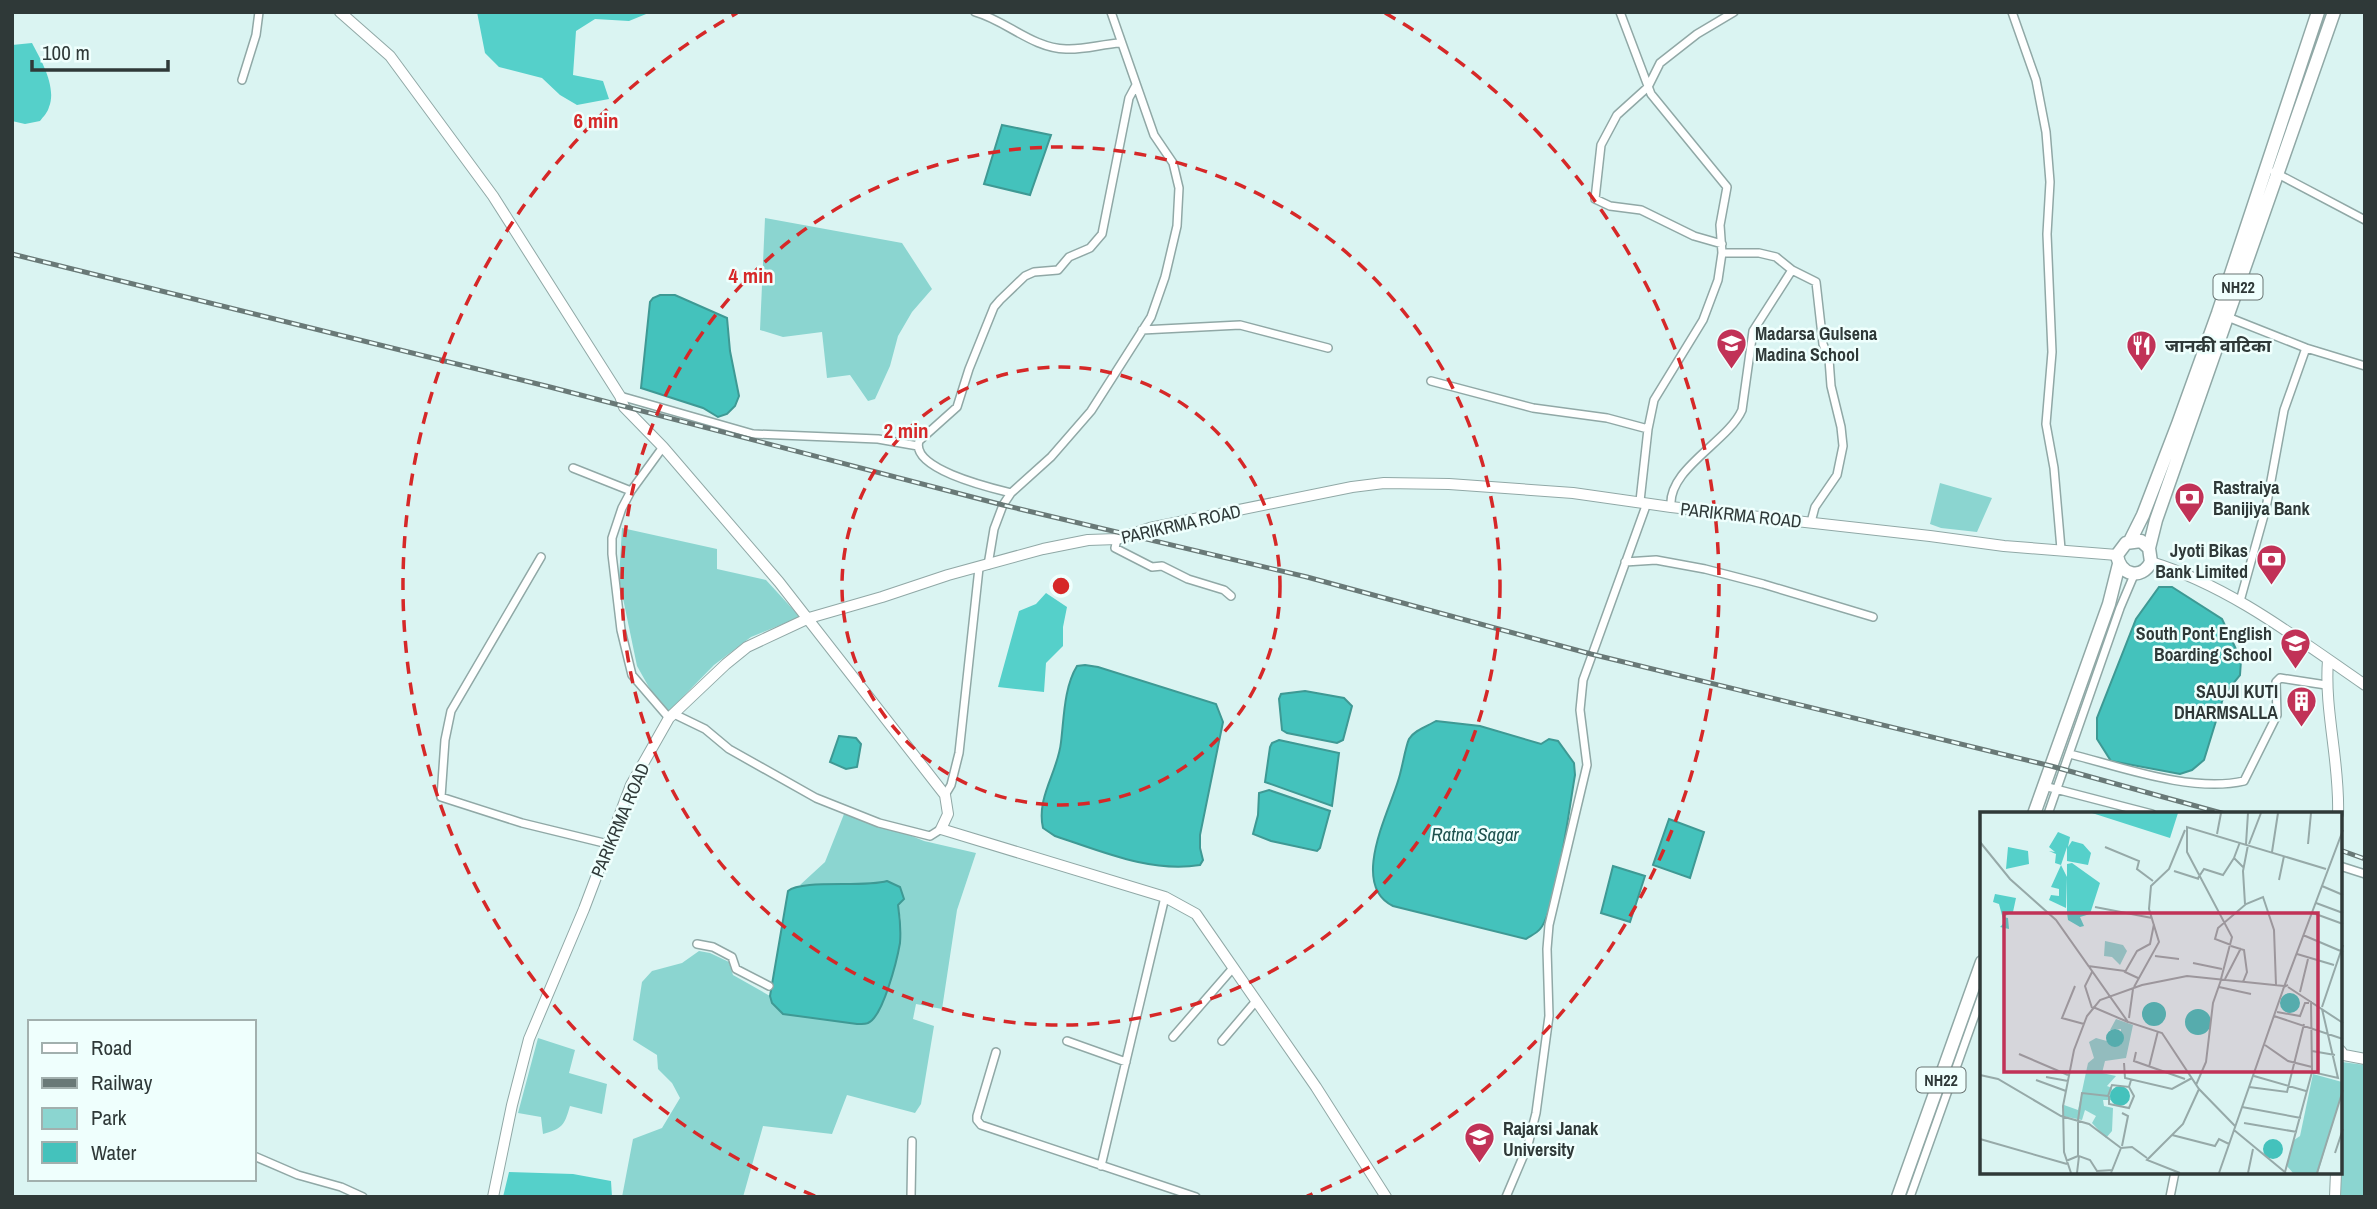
<svg xmlns="http://www.w3.org/2000/svg" width="2377" height="1209" viewBox="0 0 2377 1209" font-family="'Archivo Narrow','Noto Sans Devanagari',sans-serif">
  <style>
    .green { fill: #8bd5d0 }
    .forest { fill: #55d0ca }
    .water { fill: #44c2bc; stroke: #3e9994; stroke-width: 2 }
    .lines { fill: none; stroke-linecap: round; stroke-linejoin: round }
    .street-casing { stroke: #90a8a6; stroke-width: 10 }
    .secondary-casing { stroke: #90a8a6; stroke-width: 12 }
    .highway-casing { stroke: #90a8a6; stroke-width: 15 }
    .street { stroke: #fff; stroke-width: 7 }
    .secondary { stroke: #fff; stroke-width: 10 }
    .highway { stroke: #fff; stroke-width: 12 }
    .rail-casing { stroke: #697977; stroke-width: 5 }
    .rail { stroke: #effffd; stroke-width: 2.5; stroke-dasharray: 8; stroke-linecap: butt }
    .ring { fill: none; stroke: #d62828; stroke-width: 3.5; stroke-dasharray: 12 9 }
    .labels { text-anchor: middle; dominant-baseline: central; stroke-width: 5; stroke-linejoin: round; paint-order: stroke }
    .shield { fill: #effffd; stroke: #697473; stroke-width: 2 }
    .shield-label { font-size: 16px; font-weight: bold; fill: #2f3938 }
    .poi-label { font-size: 18px; font-weight: bold; fill: #2f3938; stroke: #effffd; text-anchor: start }
    .street-label { font-size: 18px; fill: #2f3938; stroke: #effffd }
    .water-label { font-size: 19px; font-style: italic; fill: #1c514e; stroke: #effffd }
    .inset-road { fill: none; stroke: #96a9a8; stroke-width: 2 }
    .view { fill: #c13257; fill-opacity: 0.15; stroke: #c13257; stroke-width: 3.5 }
    .inset-edge { fill: none; stroke: #2f3938; stroke-width: 3.5 }
    .centre { fill: #d62828; stroke: #effffd; stroke-width: 3.5 }
    .ring-label { font-size: 21px; text-anchor: middle; font-weight: bold; fill: #d62828; stroke: #effffd; stroke-width: 5; stroke-linejoin: round; paint-order: stroke }
  </style>
  <rect width="100%" height="100%" fill="#daf4f2"/>
  <path class="green" d="M765 218 902 243 932 289 912 312 898 336 890 366 875 399 868 401 850 375 827 378 822 332 783 337 760 330Z
    M1940 483 1992 498 1977 532 1941 528 1930 524Z
    M622 528 717 549V569L766 580 800 617 751 637 714 665 669 711 655 698 637 666 619 579Z
    M846 809 924 841 976 853 957 910 942 1009 916 1004 913 1019 934 1026 921 1104 915 1113 847 1095 832 1134 763 1126 743 1197H622L633 1139 662 1128 680 1098 672 1083 658 1069 657 1055 633 1040 642 982 652 971 682 963 699 951 710 953 729 962 733 975 770 996 772 1003 783 1014 857 1024 868 1023 901 920 898 905 887 881 861 885H800L825 862Z
    M538 1038 575 1050 569 1073 607 1084 602 1114 570 1106C564 1126 563 1128 543 1134L541 1117 518 1113Z
    M2342 1062 2365 1065V1197H2341Z"/>
  <path class="forest" d="M477 12H651L629 21 595 19 576 31 573 75 603 81 609 99 577 105 560 95 542 78 499 67 485 53Z
    M32 43C41 60 57 87 49 107 48 112 43 117 40 121L25 124 12 121V45Z
    M1046 593 1067 607 1063 627V646L1046 663 1044 692 998 687 1019 611 1036 604Z
    M509 1172 573 1174 611 1181 612 1197H503Z"/>
  <path class="water" d="M1002 125 1051 135 1030 195 984 184Z
    M660 295H675L727 318 730 351 739 396 735 406 727 414 718 417 703 408 641 388 650 302 653 298Z
    M2159 587H2172L2222 619 2241 660 2240 675 2224 695 2204 760 2192 770 2180 774 2111 761 2097 739V718L2136 619Z
    M1085 665 1098 667 1216 704 1223 722 1200 835V848L1203 860 1200 865C1150 873 1101 851 1055 836L1043 828C1036 797 1058 772 1061 742 1064 718 1064 687 1077 666Z
    M1305 691 1344 698 1352 706 1343 740 1337 743 1287 733 1282 730 1279 699 1281 694Z
    M1436 721 1480 726 1541 744 1549 739 1558 741 1574 763 1575 775C1570 803 1556 912 1540 929 1537 933 1530 936 1526 939L1393 906C1350 885 1388 814 1398 781 1402 770 1405 748 1409 739 1414 730 1428 726 1436 721Z
    M839 736 856 738 861 744 857 767 846 769 830 762Z
    M1279 740 1339 753 1332 806 1265 782 1270 747 1272 743Z
    M1269 790 1330 811 1320 848 1317 851 1271 841 1253 834 1258 815 1259 793Z
    M1669 819 1704 832 1690 878 1653 865Z
    M1613 866 1645 876 1630 922 1601 913Z
    M887 881 900 887 904 899 898 905C900 918 901 930 900 943 897 960 883 1017 868 1023 867 1024 858 1024 857 1024L783 1014 772 1003 770 996 788 891C802 879 864 888 887 881Z"/>
  <g class="lines">
    <defs>
      <path id="street" d="M975 12C1007 21 1032 48 1066 49 1084 50 1102 44 1120 43
        M1620 12 1651 94 1727 187 1720 225 1722 253 1718 280 1703 320 1654 400 1648 429 1640 501
        M2012 12 2036 80 2046 132 2050 182 2047 234 2052 352 2046 424 2054 468 2061 549
        M242 80 256 35 259 12
        M2274 172 2365 220
        M1722 244 1694 236 1641 210 1610 206 1595 199 1601 145 1617 115 1648 87 1660 63 1697 34 1734 12
        M1722 253H1759L1776 257 1792 270 1816 282 1823 344 1829 359 1831 386 1841 427 1843 446 1837 475 1815 507 1811 522
        M2225 316 2306 348 2365 366
        M1142 330 1240 325 1328 348
        M1431 381 1533 408 1607 418 1648 429
        M620 396 753 434 878 439 918 446
        M663 447 631 491 622 508 612 538V554L621 630 632 675 669 718
        M573 468 631 491
        M1011 493C991 488 910 469 919 441L957 407 969 369 994 307 1000 300 1025 276 1034 272 1058 270 1069 257 1090 248 1102 234 1129 98 1136 85
        M1671 507C1667 469 1728 442 1742 410L1753 331 1792 270
        M1117 539 1115 548 1152 567 1162 566 1188 579 1224 590 1231 596
        M541 557 451 711 445 740 441 797 522 823 608 844
        M1625 562 1656 560 1705 569 1763 584 1873 617
        M988 565 994 529 1003 505 1011 493 1051 457 1091 411 1151 317 1165 277 1177 226 1179 188 1173 163 1154 135 1111 12
        M2240 601 2266 508 2284 410 2306 348
        M674 714 705 729 729 749 816 798 879 823 930 836 941 829
        M2070 754C2121 767 2192 793 2244 781L2277 715 2276 682 2280 678 2326 685
        M2044 786 2152 814
        M945 795 951 785 959 753 979 568
        M2048 814 2120 608 2134 575
        M2340 866 2365 874
        M697 944 713 947 732 957 736 969 769 986
        M1173 1037 1233 968
        M1067 1041 1126 1062
        M1222 1041 1256 1001
        M996 1052 977 1116V1120L981 1125 1196 1197
        M254 1156 298 1175 341 1187 363 1197
        M1101 1166 1165 897
        M911 1197 912 1141
        M1506 1197 1528 1145 1536 1113 1549 1016 1547 949 1549 925 1587 765 1580 710 1583 680 1647 503
        M1910 1197 1982 995
        M2170 1197 2175 1172"/>
      <path id="secondary" d="M340 12 390 56 493 196 620 396 624 407 663 447 779 582 945 795 948 814 941 829 1165 897 1196 914 1316 1087 1386 1197
        M2151 562C2230 586 2298 639 2365 685
        M2328 660C2324 711 2340 762 2338 814
        M2340 1050 2344 1055 2365 1059
        M493 1197 512 1105 529 1039 584 909 631 785 669 718 726 664 747 647 809 618 882 597 948 575 1043 549 1088 540 1117 539 1150 528 1352 487 1384 483 1449 484 1573 493 1671 507 1930 536 2004 546 2117 555
        M2335 1197 2336 1172"/>
      <path id="highway" d="M2130 541 2143 515 2178 424 2218 313 2318 12
        M2149 548 2141 541 2126 543 2117 555C2120 575 2141 581 2151 562L2149 548 2156 520 2334 12
        M2034 814 2109 604 2119 564
        M1898 1197 1982 962"/>
    </defs>
    <use href="#street" class="street-casing"/>
    <use href="#secondary" class="secondary-casing"/>
    <use href="#highway" class="highway-casing"/>
    <use href="#street" class="street"/>
    <use href="#secondary" class="secondary"/>
    <use href="#highway" class="highway"/>
    <defs>
      <path id="rail" d="M12 254 550 387 1003 505 1307 577 1591 654 2051 766 2225 814
        M2340 850 2365 859"/>
    </defs>
    <use href="#rail" class="rail-casing"/>
    <use href="#rail" class="rail"/>
  </g>
  <g class="ring">
    <circle cx="1061" cy="586" r="219"/>
    <circle cx="1061" cy="586" r="439"/>
    <path d="M815 1196A658 658 0 0 1 737 13M1385 13A658 658 0 0 1 1307 1196"/>
  </g>
  <defs>
    <symbol id="school-pin" viewBox="-11 -11 22 30"><path d="M0 17L-7.5 6A9.5 9.5 0 1 1 7.5 6Z" fill="#c13257" stroke="#effffd"/><path d="M0-5L7-2L0 1L-7-2ZM-4 1L0 2.5L4 1V4Q0 6-4 4Z" fill="#fff"/></symbol>
    <symbol id="restaurant-pin" viewBox="-11 -11 22 30"><path d="M0 17L-7.5 6A9.5 9.5 0 1 1 7.5 6Z" fill="#c13257" stroke="#effffd"/><path d="M-5-6h1v4h1v-4h1v4h1v-4h1v5L-1.5 .5V6h-2V.5L-5-1ZM5-6V6H3V1.5H1.5Q1.5-4 5-6Z" fill="#fff"/></symbol>
    <symbol id="bank-pin" viewBox="-11 -11 22 30"><path d="M0 17L-7.5 6A9.5 9.5 0 1 1 7.5 6Z" fill="#c13257" stroke="#effffd"/><path d="M-6-4H6V4H-6ZM0-2.3a2.3 2.3 0 1 0 0 4.6a2.3 2.3 0 1 0 0-4.6Z" fill="#fff"/></symbol>
    <symbol id="building-pin" viewBox="-11 -11 22 30"><path d="M0 17L-7.5 6A9.5 9.5 0 1 1 7.5 6Z" fill="#c13257" stroke="#effffd"/><path d="M-4-6H4V6H1V3H-1V6H-4ZM-2.5-4.3h1.7v1.8h-1.7ZM.8-4.3h1.7v1.8H.8ZM-2.5-1h1.7V.8h-1.7ZM.8-1h1.7V.8H.8Z" fill="#fff"/></symbol>
    <symbol id="university-pin" viewBox="-11 -11 22 30"><path d="M0 17L-7.5 6A9.5 9.5 0 1 1 7.5 6Z" fill="#c13257" stroke="#effffd"/><path d="M0-5L7-2L0 1L-7-2ZM-4 1L0 2.5L4 1V4Q0 6-4 4Z" fill="#fff"/></symbol>
  </defs>
  <g fill-rule="evenodd">
    <use href="#school-pin" x="1714" y="326" width="35" height="47"/>
    <use href="#restaurant-pin" x="2124" y="328" width="35" height="47"/>
    <use href="#bank-pin" x="2172" y="480" width="35" height="47"/>
    <use href="#bank-pin" x="2254" y="542" width="35" height="47"/>
    <use href="#school-pin" x="2278" y="626" width="35" height="47"/>
    <use href="#building-pin" x="2284" y="684" width="35" height="47"/>
    <use href="#university-pin" x="1462" y="1120" width="35" height="47"/>
  </g>
  <g class="labels">
    <g class="shield">
      <rect x="2213.5" y="274.5" width="49" height="25" rx="5"/>
      <rect x="1916.5" y="1067.5" width="49" height="25" rx="5"/>
    </g>
    <g class="shield-label">
      <text x="2238" y="287">NH22</text>
      <text x="1941" y="1080">NH22</text>
    </g>
    <g class="poi-label">
      <text x="1755" y="333">Madarsa Gulsena<tspan x="1755" dy="21">Madina School</tspan></text>
      <text x="2165" y="345">जानकी वाटिका</text>
      <text x="2213" y="487">Rastraiya<tspan x="2213" dy="21">Banijiya Bank</tspan></text>
      <text x="2248" y="550" text-anchor="end">Jyoti Bikas<tspan x="2248" dy="21">Bank Limited</tspan></text>
      <text x="2272" y="633" text-anchor="end">South Pont English<tspan x="2272" dy="21">Boarding School</tspan></text>
      <text x="2278" y="691" text-anchor="end">SAUJI KUTI<tspan x="2278" dy="21">DHARMSALLA</tspan></text>
      <text x="1503" y="1128">Rajarsi Janak<tspan x="1503" dy="21">University</tspan></text>
    </g>
    <g class="street-label">
      <text transform="translate(1741 515) rotate(6)">PARIKRMA ROAD</text>
      <text transform="translate(1181 524) rotate(-13)">PARIKRMA ROAD</text>
      <text transform="translate(620 820) rotate(-67)">PARIKRMA ROAD</text>
    </g>
    <g class="water-label">
      <text x="1475" y="834">Ratna Sagar</text>
    </g>
  </g>
  <g transform="translate(1980 812)">
    <rect width="362" height="362" fill="#daf4f2"/>
    <path d="M125 129 143 133 147 139 140 153 132 145 124 144ZM136 207 153 213 146 246 125 249 122 261 136 264 127 274 132 276 131 288H123L124 294 133 296 132 319 126 326 112 311 116 304 105 298 102 308 83 304 84 293 98 298 108 251 114 246 109 230 116 226 141 233V217L130 218ZM333 262 362 270V280L338 361H313L307 354 314 328 320 324Z" fill="#8bd5d0"/>
    <path d="M112 1H198L190 26ZM78 20 90 25 88 35 92 29 103 32 111 41 108 53 87 49V35L81 53 87 65 86 96 69 88 71 83 79 84V77L71 75 81 53 75 51 76 42 69 39 75 40 69 35ZM28 35 48 39 49 52 26 57ZM92 51 120 71 110 102 100 105 104 114 100 115 88 108 87 101V52ZM15 82 36 86 33 100 23 105 28 106 29 117 20 115 24 111 19 92 13 90Z" fill="#55d0ca"/>
    <path d="M300 191a10 10 0 1 1 20 0a10 10 0 1 1-20 0ZM162 202a12 12 0 1 1 24 0a12 12 0 1 1-24 0ZM205 210a13 13 0 1 1 26 0a13 13 0 1 1-26 0ZM126 226a9 9 0 1 1 18 0a9 9 0 1 1-18 0ZM130 284a10 10 0 1 1 20 0a10 10 0 1 1-20 0ZM283 337a10 10 0 1 1 20 0a10 10 0 1 1-20 0Z" fill="#44c2bc"/>
    <path class="inset-road" d="M237 22 241 1M0 30 30 67 76 108 148 210 182 221 219 277 255 314M260 30 254 46 263 55M266 32 268 1M269 32 281 1M328 32 331 1M125 35 159 49 157 57 173 69M292 40 298 1M194 59 219 67M218 66 224 57 243 63 254 46M299 68 304 44M342 74 363 83M336 91 363 101M265 92 263 59 268 33M115 95 172 106M333 101 363 112M323 123 363 140M251 133 235 127 238 116 266 92 283 85 294 118 296 173M251 134 264 138 267 160 263 170M317 142 354 153M175 144 199 147M213 151 242 157M108 154 145 159M112 160 105 174 112 196M158 166 145 160 157 139 170 132 174 112M241 167 252 125 207 40V15L346 57M245 167 261 136M308 173 304 175 363 18M95 174 82 206 104 212M154 175 179 130 169 97 171 74 189 57 205 18M239 175 271 182M308 175 363 211M320 180 328 147M331 189 332 260 358 266 342 197M113 195 148 210M342 195 363 133M297 200 320 204 325 191H329M294 204 363 227M149 206 153 177M285 233 308 249 332 255M332 239 355 243M156 240 154 249 205 267M39 242 88 263M144 251 145 266 192 277 212 266M169 255 178 219M0 263 18 267 81 304 109 312 141 336 152 335 167 346M274 264 326 279M66 265 88 269M56 268 86 279M216 273 226 250 233 191 241 168M269 275 307 280 324 212M129 284V292L149 296 154 284 149 275M262 295 321 306M98 308 102 281 128 284 132 273 149 275 151 268M264 311 317 320M254 318 306 361M192 323 235 334 239 327 249 332M0 327 87 352M142 334 148 304 142 301M355 341 363 317M86 349 98 344V309M305 360 332 260M91 361 84 340 83 294 94 238 107 204 120 188 162 173 207 164 304 174M97 361 99 344 110 348 117 359 133 358M131 361 141 336M200 361 167 348 203 312 219 277M239 361 304 175M268 361 273 337M337 361 363 278"/>
    <path class="view" d="M24 101H338V260H24Z"/>
    <rect width="362" height="362" class="inset-edge"/>
  </g>
  <circle cx="1061" cy="586" r="10" class="centre"/>
  <g class="ring-label">
    <text x="596" y="128">6 min</text>
    <text x="751" y="283">4 min</text>
    <text x="906" y="438">2 min</text>
  </g>
  <rect width="2377" height="1209" fill="none" stroke="#2f3938" stroke-width="28"/>
  <rect x="28" y="1020" width="228" height="161" fill="#effffd" stroke="#a2b0ae" stroke-width="2"/>
  <rect x="42" y="1043" width="35" height="10" fill="#ffffff" stroke="#a2b0ae" stroke-width="2"/>
  <text x="91" y="1055" font-size="21" fill="#2f3938">Road</text>
  <rect x="42" y="1078" width="35" height="10" fill="#697977" stroke="#a2b0ae" stroke-width="2"/>
  <text x="91" y="1090" font-size="21" fill="#2f3938">Railway</text>
  <rect x="42" y="1108" width="35" height="21" fill="#8bd5d0" stroke="#a2b0ae" stroke-width="2"/>
  <text x="91" y="1125" font-size="21" fill="#2f3938">Park</text>
  <rect x="42" y="1142" width="35" height="21" fill="#44c2bc" stroke="#a2b0ae" stroke-width="2"/>
  <text x="91" y="1160" font-size="21" fill="#2f3938">Water</text>
  <path d="M32 60v10h136v-10" fill="none" stroke="#2f3938" stroke-width="3.5"/>
  <text x="42" y="60" font-size="21" fill="#2f3938" stroke="#effffd" stroke-width="5" paint-order="stroke">100 m</text>
</svg>
